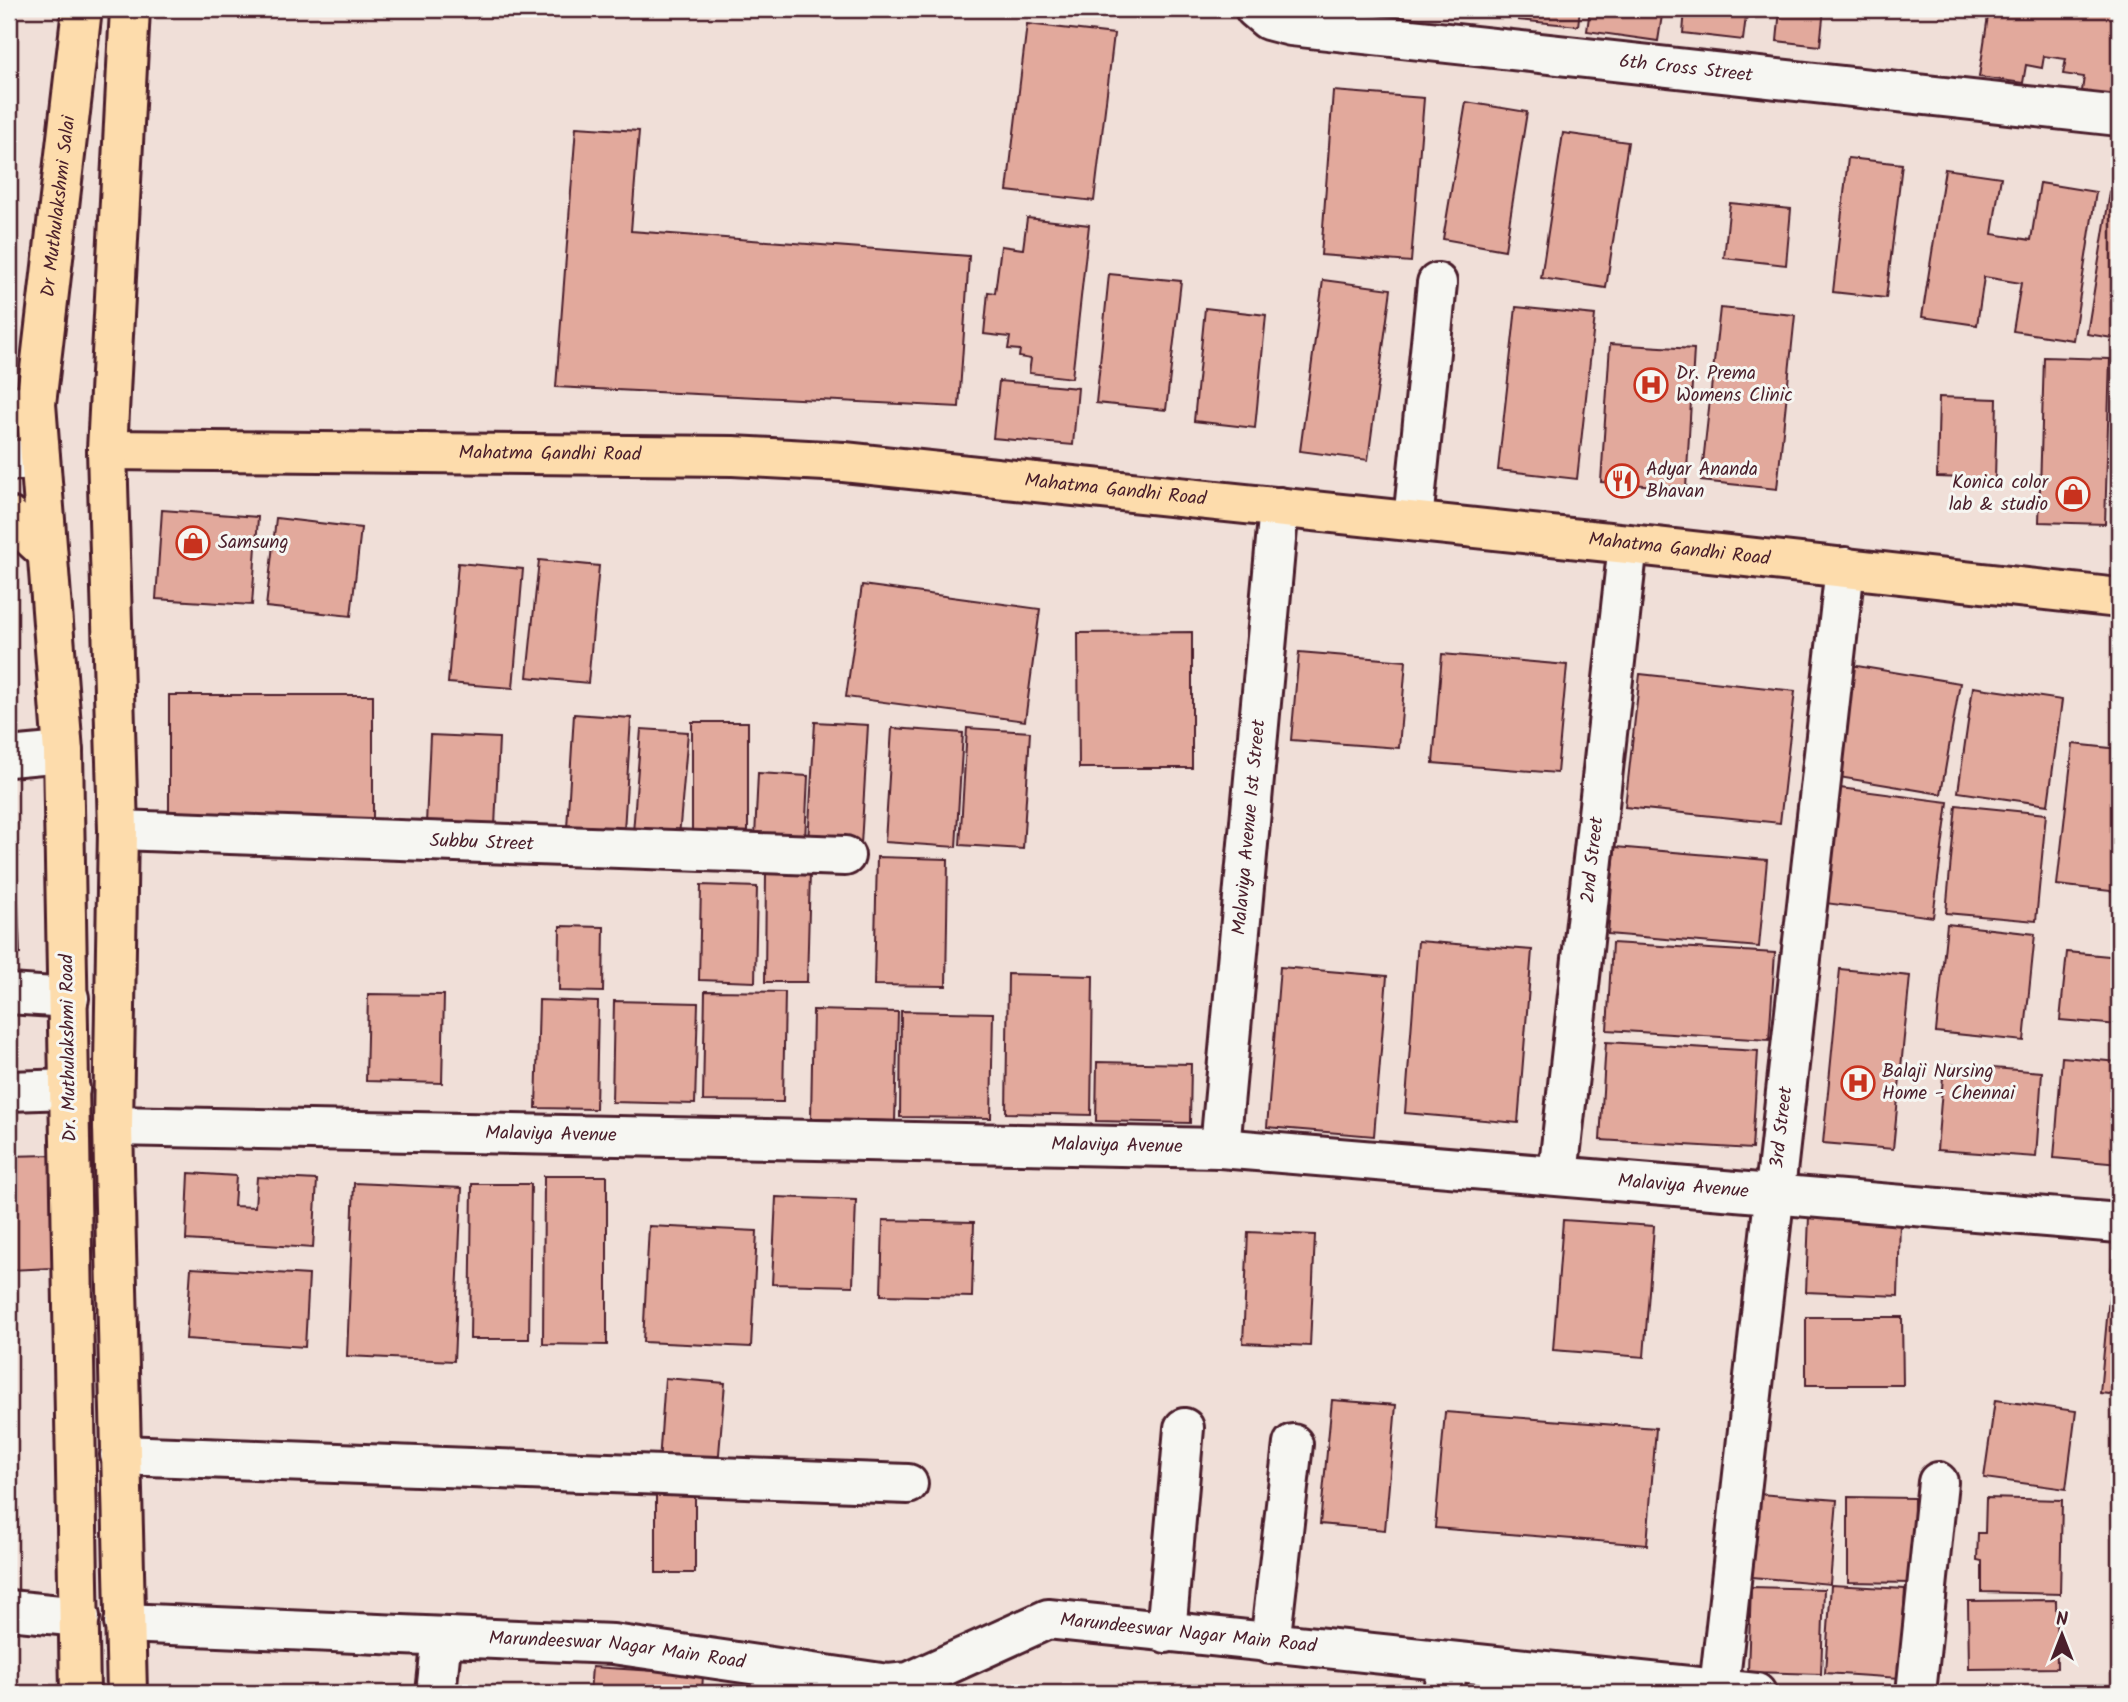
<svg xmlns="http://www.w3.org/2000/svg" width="2128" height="1702" viewBox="0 0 2128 1702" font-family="Kalam,sans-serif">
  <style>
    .building { fill: #e2a99c; stroke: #4a1f2b; stroke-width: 2 }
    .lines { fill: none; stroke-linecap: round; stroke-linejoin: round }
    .minor-casing { stroke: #4a1f2b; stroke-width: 44 }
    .major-casing { stroke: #4a1f2b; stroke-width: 44 }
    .minor { stroke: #f6f6f2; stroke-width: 38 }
    .major { stroke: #fddcac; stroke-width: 38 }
    .labels { text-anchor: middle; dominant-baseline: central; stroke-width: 6; stroke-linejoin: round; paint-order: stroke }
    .street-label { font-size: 19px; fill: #4a1f2b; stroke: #f6f6f2 }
    .poi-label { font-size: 19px; fill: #4a1f2b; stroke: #f6f6f2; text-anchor: start }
  </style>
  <rect width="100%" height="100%" fill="#f0dfd8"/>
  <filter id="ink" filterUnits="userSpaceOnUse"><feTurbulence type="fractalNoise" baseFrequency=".0143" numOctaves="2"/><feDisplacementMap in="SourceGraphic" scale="14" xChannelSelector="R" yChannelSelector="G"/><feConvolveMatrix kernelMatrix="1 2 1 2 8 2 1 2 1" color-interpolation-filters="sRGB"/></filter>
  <g filter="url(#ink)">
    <path class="building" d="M1457 9H1484V12Z
      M1519 9H1580L1578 26 1518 20Z
      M1590 9H1663L1658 41 1587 31Z
      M1685 9H1747L1743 40 1683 33Z
      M1780 9H1824L1820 46 1777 41Z
      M1989 9H2119V47L2112 96 2082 91 2084 77 2063 74 2066 59 2044 56 2042 68 2026 65 2023 83 1979 77Z
      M1027 24 1114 34 1094 201 1007 191Z
      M1333 91 1424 98 1411 262 1321 255Z
      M1466 102 1527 112 1505 250 1443 239Z
      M576 127 639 131 631 231 969 256 959 407 556 387Z
      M1563 133 1628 142 1606 288 1541 278Z
      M1848 158 1902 164 1886 298 1833 292Z
      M1945 169 2001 177 1992 234 2031 240 2040 183 2096 192 2073 340 2013 331 2021 283 1984 277 1977 325 1922 317Z
      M2110 192 2119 194V339L2087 334Z
      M1730 203 1791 209 1786 265 1724 258Z
      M1027 218 1089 225 1072 378 1029 373 1031 359 1019 357 1020 350 1008 349 1010 337 984 334 988 292 995 293 1001 246 1023 249Z
      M1109 274 1181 281 1166 410 1096 403Z
      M1323 280 1391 289 1368 460 1300 451Z
      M1516 307 1595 315 1577 479 1498 470Z
      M1205 308 1266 315 1255 428 1194 421Z
      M1720 308 1795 315 1777 489 1701 481Z
      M1610 344 1694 349 1686 488 1601 482Z
      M2044 357 2110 359 2105 524 2039 522Z
      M999 381 1078 388 1073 445 993 438Z
      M1939 397 1997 399 1995 479 1937 477Z
      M162 510 258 517 252 605 156 599Z
      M276 518 361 528 351 616 266 607Z
      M539 560 599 566 588 683 527 677Z
      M458 563 523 569 513 688 448 683Z
      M862 585 1040 609 1025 721 846 697Z
      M1192 632V768H1079L1078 633Z
      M1299 652 1406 661 1399 748 1291 740Z
      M1442 654 1567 665 1557 773 1433 763Z
      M1851 665 1960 683 1941 794 1833 776Z
      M1640 674 1795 691 1780 823 1625 807Z
      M1973 687 2062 700 2048 805 1958 792Z
      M169 695H373V824H169Z
      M574 714 631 718 624 831 567 828Z
      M692 722H748V833H692Z
      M815 722 868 725 861 845 808 842Z
      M892 728 963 733 956 847 885 842Z
      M967 728 1030 732 1023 849 960 845Z
      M641 729 688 732 679 837 633 833Z
      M430 735 499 738 495 827 426 824Z
      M2073 744 2119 749V892L2057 885Z
      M758 773 808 776 805 840 755 837Z
      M1840 788 1948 802 1933 917 1825 903Z
      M9 790 13 867H9Z
      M1956 805 2046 814 2036 921 1946 913Z
      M1615 847 1767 860 1759 947 1608 934Z
      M877 857 948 859 946 986 874 985Z
      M766 873H810L807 982H765Z
      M17 875 20 954 9 955V876Z
      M701 885 757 887 755 982 699 980Z
      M1947 924 2035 934 2024 1041 1936 1032Z
      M560 926 604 927 603 992 559 991Z
      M1418 941 1532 950 1518 1123 1405 1113Z
      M1612 943 1775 953 1769 1040 1607 1030Z
      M2067 952 2119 957V1025L2060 1020Z
      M1280 967 1387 976 1374 1136 1267 1127Z
      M1840 969 1910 976 1893 1149 1823 1143Z
      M1008 974 1093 976 1091 1115 1006 1113Z
      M705 991 785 992 783 1102 703 1101Z
      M368 994 444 995 442 1083 366 1081Z
      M539 1000 598 1002 596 1109 536 1108Z
      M614 1001 698 1003 695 1104 612 1102Z
      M813 1010 898 1012 895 1121 811 1119Z
      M901 1011 993 1013 991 1118 900 1117Z
      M1606 1042 1758 1051 1752 1149 1600 1140Z
      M2062 1057 2119 1062V1164L2054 1158Z
      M1097 1062 1191 1064 1190 1123 1096 1121Z
      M1944 1064 2042 1072 2036 1157 1937 1150Z
      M50 1155 53 1268 9 1270V1156Z
      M189 1173 236 1176 234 1206 255 1207 257 1177 317 1180 313 1248 186 1240Z
      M544 1176H607V1345L543 1344Z
      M354 1183 462 1188 454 1361 347 1356Z
      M472 1184H531L529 1339H470Z
      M776 1197 856 1200 853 1286 772 1284Z
      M1809 1216 1900 1220 1898 1296 1806 1292Z
      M883 1220 974 1222 972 1297 881 1295Z
      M1563 1220 1654 1226 1644 1357 1553 1350Z
      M649 1226 757 1231 751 1347 643 1342Z
      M1248 1232 1315 1235 1310 1346 1243 1343Z
      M2114 1244H2119V1395L2100 1393Z
      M191 1268 309 1275 305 1347 186 1339Z
      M1806 1317H1902L1903 1385H1806Z
      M665 1378 725 1383 718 1466 659 1462Z
      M1332 1400 1396 1405 1385 1530 1320 1524Z
      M1995 1400 2076 1411 2066 1489 1984 1478Z
      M1445 1412 1656 1428 1647 1545 1435 1528Z
      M656 1492H695V1573H656Z
      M1759 1494 1837 1500 1830 1584 1752 1577Z
      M1848 1497 1914 1498 1913 1583 1848 1582Z
      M1986 1498 2062 1500 2060 1594 1982 1592V1561L1977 1560 1978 1533H1985Z
      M1831 1585 1905 1589 1900 1678 1825 1673Z
      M1751 1587 1824 1589 1821 1674 1748 1672Z
      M2056 1600 2057 1668 1969 1669 1968 1601Z
      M592 1667 703 1674 702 1693H590Z
      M1345 1687 1408 1693H1344Z"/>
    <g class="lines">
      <defs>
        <g id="minor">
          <path id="s1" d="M1255 9 1268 20 1291 26 2119 116"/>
          <path d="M9 406 36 404"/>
          <path d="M9 461 40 458"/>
          <path d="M1413 521 1437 283"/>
          <path d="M9 757 63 752"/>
          <path id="s2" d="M118 830 845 856"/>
          <path d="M9 994 69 998"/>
          <path d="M9 1091 70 1089"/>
          <path id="s3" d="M113 1126 1220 1148 2119 1223"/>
          <path id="s4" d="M1220 1148 1279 507"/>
          <path id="s5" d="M1558 1175 1628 544"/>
          <path d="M120 1455 908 1484"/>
          <path d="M9 1610 80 1617"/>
          <path id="s6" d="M124 1623 613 1644 888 1684 909 1682 1048 1619 1756 1693"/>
          <path d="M1166 1633 1184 1428"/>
          <path d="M1270 1644 1293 1444"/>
          <path id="s7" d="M1719 1688 1845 567"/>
          <path d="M436 1693 442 1637"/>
          <path d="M1444 1693 1448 1662"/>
          <path d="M1916 1693 1938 1482"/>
        </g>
        <g id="major">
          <path id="s8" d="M107 450 733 456 844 462 1628 544 2119 598"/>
          <path d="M9 517 47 552"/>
          <path id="s9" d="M80 1693 63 752 36 404 82 9"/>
          <path d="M127 1693 113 1126 118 830 107 450 130 9"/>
        </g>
      </defs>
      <use href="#minor" class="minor-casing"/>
      <use href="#major" class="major-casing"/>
      <use href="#minor" class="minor"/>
      <use href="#major" class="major"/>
    </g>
  </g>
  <defs>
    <symbol id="hospital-ring" viewBox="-11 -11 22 22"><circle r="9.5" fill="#f6f6f2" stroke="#c8321e" stroke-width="1.5"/><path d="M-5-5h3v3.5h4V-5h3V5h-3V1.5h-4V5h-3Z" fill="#c8321e"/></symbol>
    <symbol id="restaurant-ring" viewBox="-11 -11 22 22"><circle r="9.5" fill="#f6f6f2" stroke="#c8321e" stroke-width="1.5"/><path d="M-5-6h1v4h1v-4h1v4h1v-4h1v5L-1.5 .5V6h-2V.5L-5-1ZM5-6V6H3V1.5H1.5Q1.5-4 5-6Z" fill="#c8321e"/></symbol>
    <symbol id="shop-ring" viewBox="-11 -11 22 22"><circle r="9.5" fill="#f6f6f2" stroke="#c8321e" stroke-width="1.5"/><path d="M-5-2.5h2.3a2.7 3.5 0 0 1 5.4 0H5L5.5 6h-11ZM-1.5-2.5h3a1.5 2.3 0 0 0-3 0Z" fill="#c8321e"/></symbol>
  </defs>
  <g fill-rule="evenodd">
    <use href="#hospital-ring" x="1632" y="366" width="38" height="38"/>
    <use href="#restaurant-ring" x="1603" y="462" width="38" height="38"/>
    <use href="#shop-ring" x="2054" y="475" width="38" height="38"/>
    <use href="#shop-ring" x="174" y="524" width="38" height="38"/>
    <use href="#hospital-ring" x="1839" y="1064" width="38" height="38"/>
  </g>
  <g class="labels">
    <g class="street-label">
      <text stroke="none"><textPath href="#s1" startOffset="438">6th Cross Street</textPath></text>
      <text stroke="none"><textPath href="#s9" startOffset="1489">Dr Muthulakshmi Salai</textPath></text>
      <text stroke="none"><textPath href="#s8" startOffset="443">Mahatma Gandhi Road</textPath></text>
      <text stroke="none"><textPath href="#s8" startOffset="1010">Mahatma Gandhi Road</textPath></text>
      <text stroke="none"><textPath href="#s8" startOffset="1577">Mahatma Gandhi Road</textPath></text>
      <text stroke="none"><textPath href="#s4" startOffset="322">Malaviya Avenue 1st Street</textPath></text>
      <text stroke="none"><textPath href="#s2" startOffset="364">Subbu Street</textPath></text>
      <text stroke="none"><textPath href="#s5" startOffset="317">2nd Street</textPath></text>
      <text transform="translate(69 1048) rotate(-91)">Dr. Muthulakshmi Road</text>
      <text stroke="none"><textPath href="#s7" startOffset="564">3rd Street</textPath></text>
      <text stroke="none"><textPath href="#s3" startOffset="438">Malaviya Avenue</textPath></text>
      <text stroke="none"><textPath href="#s3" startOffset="1004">Malaviya Avenue</textPath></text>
      <text stroke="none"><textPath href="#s3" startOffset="1572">Malaviya Avenue</textPath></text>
      <text stroke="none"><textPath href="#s6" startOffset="1082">Marundeeswar Nagar Main Road</textPath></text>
      <text stroke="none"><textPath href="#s6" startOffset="494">Marundeeswar Nagar Main Road</textPath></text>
    </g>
    <g class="poi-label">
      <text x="1676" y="374">Dr. Prema<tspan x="1676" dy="22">Womens Clinic</tspan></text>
      <text x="1646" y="470">Adyar Ananda<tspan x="1646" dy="22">Bhavan</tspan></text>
      <text x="2048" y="483" text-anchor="end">Konica color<tspan x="2048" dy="22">lab &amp; studio</tspan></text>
      <text x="218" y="543">Samsung</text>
      <text x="1882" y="1072">Balaji Nursing<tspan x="1882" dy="22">Home - Chennai</tspan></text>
    </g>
  </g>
  <rect width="2128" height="1702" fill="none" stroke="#f6f6f2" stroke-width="35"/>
  <rect x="18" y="18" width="2093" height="1667" fill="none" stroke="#4a1f2b" stroke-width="2.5" filter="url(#ink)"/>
  <g transform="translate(2062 1635)" stroke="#f6f6f2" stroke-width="5" paint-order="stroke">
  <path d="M0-5L12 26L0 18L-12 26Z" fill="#4a1f2b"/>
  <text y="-10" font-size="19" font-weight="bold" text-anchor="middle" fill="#4a1f2b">N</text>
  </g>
</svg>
